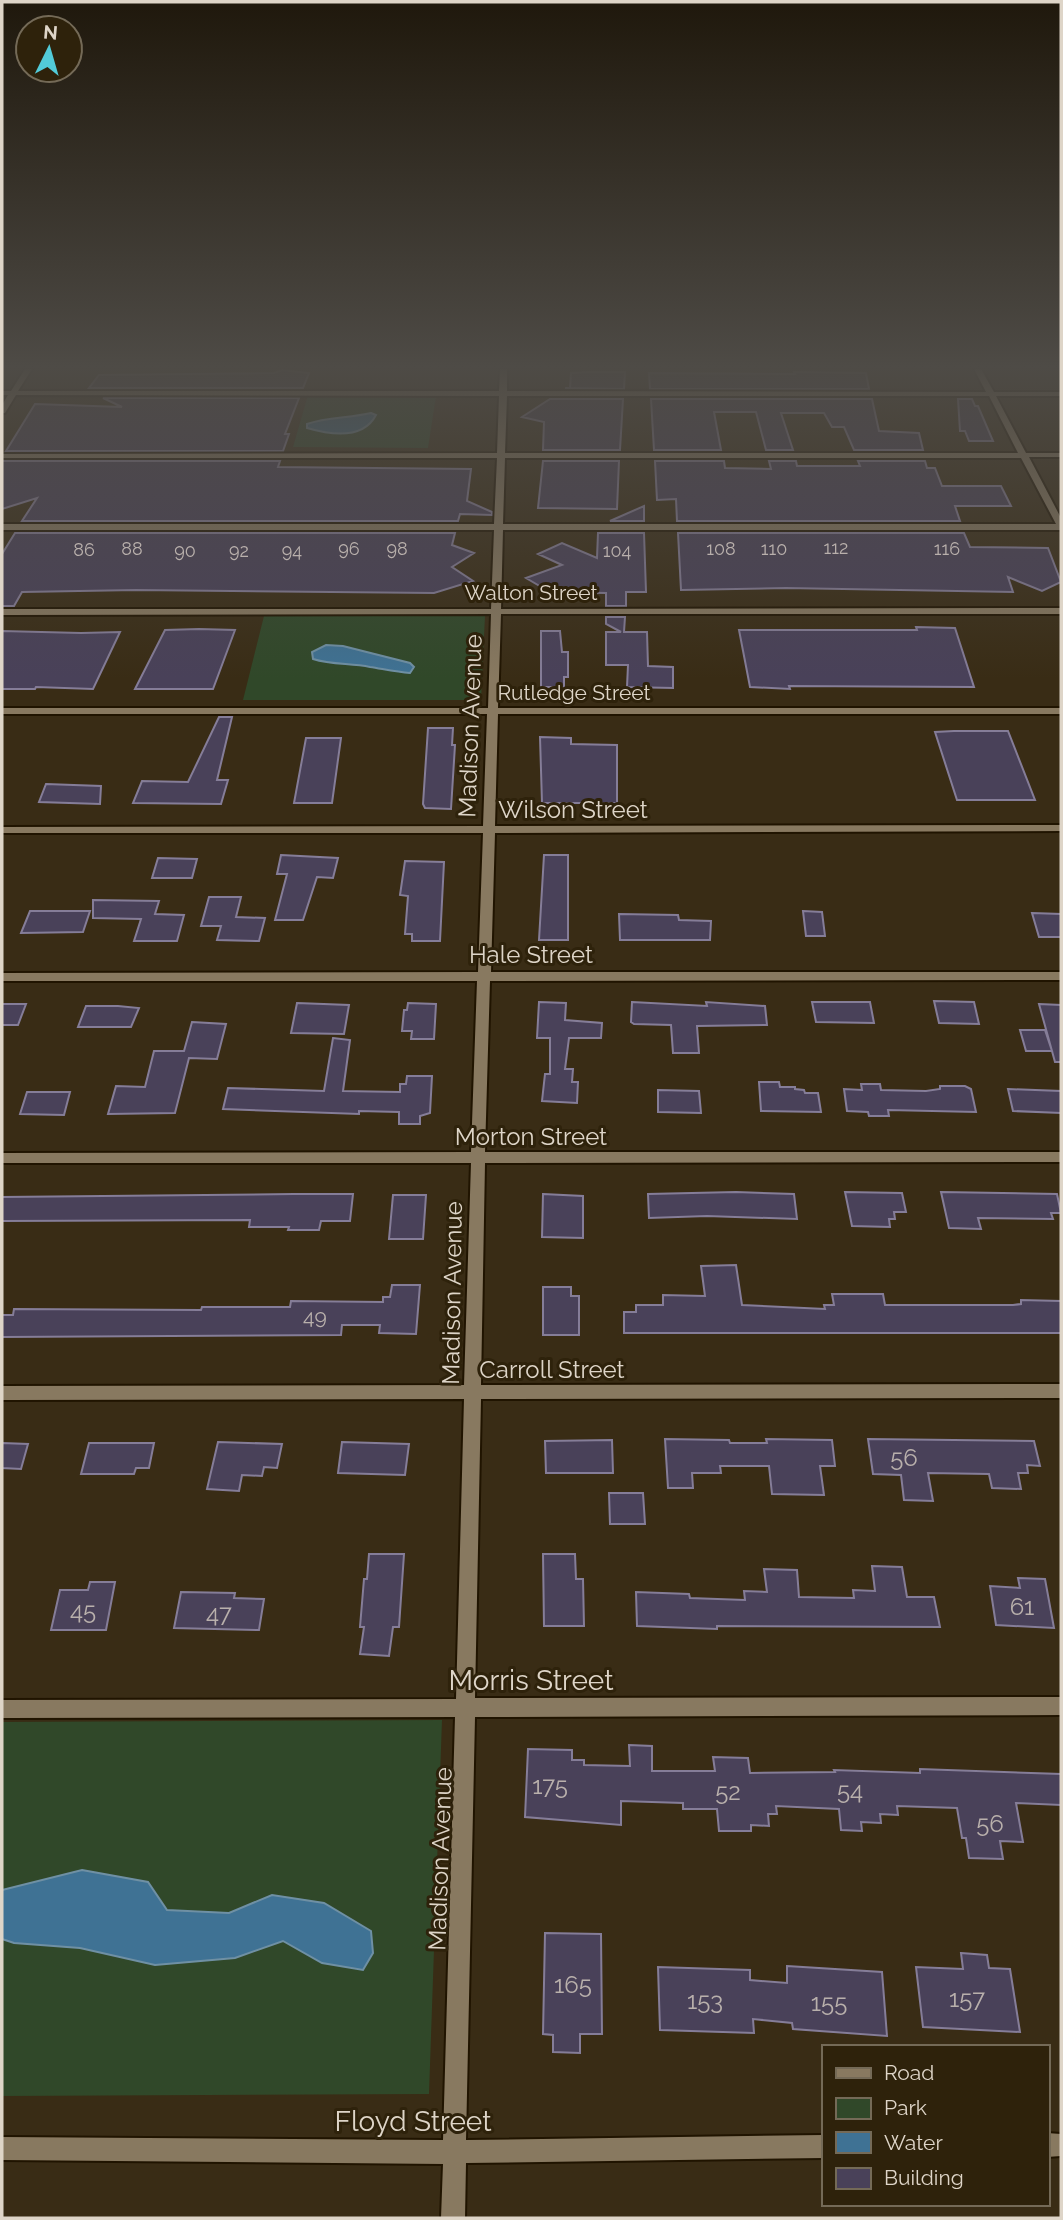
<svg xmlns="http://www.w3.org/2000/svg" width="1063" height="2220" viewBox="0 0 1063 2220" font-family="Raleway,sans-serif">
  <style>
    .green { fill: #304829 }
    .water { fill: #3f7294; stroke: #6f90a4; stroke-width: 2 }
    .building { fill: #494159; stroke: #857d98; stroke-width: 2 }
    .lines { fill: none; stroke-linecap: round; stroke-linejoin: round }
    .street-casing { stroke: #201400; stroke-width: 4 }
    .street { fill: #887960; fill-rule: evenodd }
    .labels { text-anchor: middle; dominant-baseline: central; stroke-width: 6; stroke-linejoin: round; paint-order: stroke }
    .far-number-label { font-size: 18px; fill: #b9b0ac }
    .far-street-label { font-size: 21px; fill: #ded5c8; stroke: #2e220b }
    .number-label { font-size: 21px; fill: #b9b0ac }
    .street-label { font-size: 24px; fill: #ded5c8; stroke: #2e220b }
    .near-number-label { font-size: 24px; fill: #b9b0ac }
    .near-street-label { font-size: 28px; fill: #ded5c8; stroke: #2e220b }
  </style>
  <rect width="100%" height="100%" fill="#392c15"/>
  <path class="green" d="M308 395 436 396 428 448 293 447Z
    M264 616H485L481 700H243Z
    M442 1720 429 2094 2 2096V1722Z"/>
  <path class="water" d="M371 413 376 415C363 440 331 435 307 428V424C326 417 350 418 371 413Z
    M326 645 343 646 410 663 414 667 410 673C396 672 383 669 370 667 350 663 332 665 313 659L312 652Z
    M82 1870 148 1882 167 1910 229 1913 272 1895 324 1903 371 1931 373 1953 363 1970 322 1963 283 1941 235 1958 155 1965 80 1948 14 1943 2 1939V1890Z"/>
  <path class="building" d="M282 370 309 373 303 388H89L99 375 274 373Z
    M588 372H625L624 389 565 388H570L571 373Z
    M794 372 866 373 869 389H650L649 373 795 374Z
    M103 398H299L285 434H289L283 451H6L35 404 122 407Z
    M550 399H623L620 450H543L544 422 522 417Z
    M651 399H872L879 431 919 433 923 450H854L844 427H832L824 413H781L793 450H766L756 412H714L721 450H654Z
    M958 399H972L975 406H978L993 441H969L965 431H960Z
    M2 461H280L278 467 471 469 467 501 492 512V515L460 514 458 521H22L37 498 2 509Z
    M543 461H619L617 509 538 508Z
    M655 461H724L725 468 771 469 769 461H796L797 466H860L858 461H925L927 468H935L942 486H1001L1011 506H955L960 521H677L676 499 657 500Z
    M644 506V521H610Z
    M15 533H455L452 545 474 553 452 567 473 581 434 593 136 590 22 592 14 606H2V554Z
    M598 533H644L646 592H626V606H606V593L550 592 526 578 562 565 538 554 562 543 597 558Z
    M678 533H964L970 547 1048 548 1061 582 1042 591 1008 577 1013 592 786 588 681 590Z
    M606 617H625L624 632H647L648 666 673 667V688L627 687 628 665H606V632H621L606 624Z
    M916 627 955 628 974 687 789 686 790 689 750 687 739 630H917Z
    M199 629 235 630 213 689H135L165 630Z
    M2 631 81 633 120 632 93 689 36 687 35 689H2Z
    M541 631H560L562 652H568V677H564V687H541Z
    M219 717H232L217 780H228L221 804 133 803 142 781 188 782Z
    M428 728H453L452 745H455L451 809 425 808 423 804Z
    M954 731H1008L1035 800H957L935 732Z
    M540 737 571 738V744L617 745V803H542Z
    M306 738H341L332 803H294Z
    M46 784 101 786 100 804 39 802Z
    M281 855 338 858 333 878 317 877 303 920H275L287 874H277Z
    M544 855H568V940H539Z
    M158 858 197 859 192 878H152Z
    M405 861 444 862 440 941H412V934H405L408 896 400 895Z
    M209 897H241L236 917 265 918 259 941 217 940 221 926H201Z
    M93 900 159 901 155 914 184 915 177 941H134L141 919 93 918Z
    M30 911H90L83 932 21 933Z
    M803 911 822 912 825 936H806Z
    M1032 913 1061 914V937H1039Z
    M619 914 678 915 679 920 711 921 710 940H620Z
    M934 1001 974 1002 979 1024 939 1023Z
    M539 1002 566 1003 565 1020 602 1023 601 1038H569L565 1069H573L572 1082H578L577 1103 542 1101 545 1074H550V1038H537Z
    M632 1002 707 1006 706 1002 765 1006 767 1025 697 1026 699 1053H673L671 1025 634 1024 631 1022Z
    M812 1002H870L874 1023 816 1022Z
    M297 1003 349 1005 344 1034 291 1033Z
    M408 1003 436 1004 434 1039H411L412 1031H402L404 1010H407Z
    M2 1004H26L18 1025H2Z
    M1039 1004 1061 1005V1062H1055Z
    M86 1006H118L139 1008 131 1027H78Z
    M192 1022 226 1024 217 1059 189 1058 175 1113 108 1114 116 1086 145 1087 154 1051H184Z
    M1020 1030H1045L1052 1051H1026Z
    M333 1038 350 1040 343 1091 400 1092V1084H406L407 1076H432L430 1113 420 1116V1124H399V1112L359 1111V1114L223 1109 228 1088 324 1091Z
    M759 1082H779L780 1087H795V1089L804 1090 805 1093H818L821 1112 761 1111Z
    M861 1084H880L881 1090 926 1091 940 1089V1086H965L971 1089 976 1112 888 1110 889 1116H869L868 1112 847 1111 844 1089 862 1090Z
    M1008 1089 1061 1091V1113L1013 1111Z
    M658 1090 699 1091 701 1113 658 1112Z
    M27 1092H70L64 1115 20 1114Z
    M736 1192 794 1194 797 1219 707 1216 649 1218 648 1194Z
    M845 1192 902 1193 906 1212H894L895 1219H889L890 1227 852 1226Z
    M941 1192 1057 1194 1061 1213H1051L1053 1219 978 1218 981 1229 949 1228Z
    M294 1194H353L350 1221H321L319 1230H288L289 1227H249L250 1220 2 1221V1197Z
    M543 1194 583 1196V1238L542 1237Z
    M393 1195H426L423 1239H389Z
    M736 1265 742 1305 825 1309 824 1305H834L832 1294H883L885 1305H1013L1021 1304V1300L1061 1301V1333H624V1312H636V1305H663V1295L705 1296 701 1266Z
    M392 1285H420L416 1334 379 1333 380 1325H342L341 1335 2 1337V1315H13L14 1309 201 1310 202 1307H290L291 1301 383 1302V1297H390Z
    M543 1287H571V1296H579V1335H543Z
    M665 1439 729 1440 730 1443H767L766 1439 832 1440 835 1466H820L824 1495 772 1494 769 1466H720L721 1473H692L693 1488H668Z
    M868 1439 1034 1441 1040 1466 1027 1465 1028 1473H1018L1021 1489 992 1488 989 1474 928 1473 933 1501 904 1500 901 1475 873 1474Z
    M612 1440 613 1473H546L545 1441Z
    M218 1442 282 1444 277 1468 264 1467 262 1476 242 1475 239 1491 207 1489Z
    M342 1442 409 1444 405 1475 338 1473Z
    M2 1443 28 1444 21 1469 2 1468Z
    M89 1443H154L149 1468H136L134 1474H81Z
    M609 1493H643L645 1524H610Z
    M369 1554H404L399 1627H393L389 1656 360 1654 364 1627H360L364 1579H367Z
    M543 1554H575L576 1579H583L584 1626H544Z
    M872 1566 902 1567 907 1597H934L940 1627 717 1626V1629L637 1626 636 1592 689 1594 690 1598 745 1600 744 1591 767 1592 764 1569 797 1570 799 1597 854 1598 853 1590 875 1591Z
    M1018 1578 1045 1579 1054 1628 996 1625 990 1586 1020 1588Z
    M90 1582H115L106 1630H51L60 1590H88Z
    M181 1592 235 1593 234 1598 264 1599 259 1630 174 1628Z
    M629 1745 652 1746V1771H715L713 1757 748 1758 750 1773 835 1772 834 1770 920 1773V1769L1061 1774V1805L1016 1803 1023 1842 1000 1841 1003 1859 969 1858 966 1838H962L957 1808 897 1806 898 1815 880 1814 881 1823 861 1822 862 1831 841 1830 839 1809 776 1806 777 1814H768L769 1826 751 1825V1831H719L717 1809H683V1803L621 1801V1825L525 1817 528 1749 572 1750V1760H584V1765L630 1766Z
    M545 1933 601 1934 602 2034H580V2053L553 2052V2035L543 2034Z
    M961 1953 987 1955 989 1968 1010 1969 1020 2032 923 2027 916 1967 963 1969Z
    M787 1966 882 1972 887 2036 793 2029 792 2023 753 2019 754 2033 660 2030 658 1967 750 1970V1980L787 1983Z"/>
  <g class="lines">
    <defs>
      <path id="street" d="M25 369H32L18 391H499L500 369H507V391L986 392 974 369H981L994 392H1061V396H996L1026 453H1061V457H1029L1061 518V530H503L501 609 1061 608V614H501L498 708H1061V714H498L495 826 1061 825V831L495 833 491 972H1061V980L490 981 485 1152H1061V1162L485 1163 481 1385 1061 1384V1398L481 1399 475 1698 1061 1697V1715L475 1717 466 2140 823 2135V2158L466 2163 465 2218H441L443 2164 2 2160V2137L443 2140 455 1717 2 1718V1700L456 1699 464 1399 2 1400V1386L464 1385 471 1163H2V1153L471 1152 477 981H2V973L478 972 483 833H2V827L483 826 487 714H2V708H488L491 614 2 615V609H491L494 530H2V524H494L497 458H2V454L497 453 499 396 16 395 5 413H2V405L8 395H2V391H11ZM507 396H989L1018 453H505ZM505 458H1021L1056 524H503Z
        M1047 2133 1061 2134V2156L1047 2157Z"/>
    </defs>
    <use href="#street" class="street-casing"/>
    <use href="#street" class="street"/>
  </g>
  <linearGradient id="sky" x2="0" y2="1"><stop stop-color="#1f180c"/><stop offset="0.54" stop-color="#4e4b46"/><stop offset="1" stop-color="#4e4b46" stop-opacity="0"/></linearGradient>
  <rect width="1063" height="679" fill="url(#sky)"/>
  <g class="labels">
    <g class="far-number-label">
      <text x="836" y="547">112</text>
      <text x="132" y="548">88</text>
      <text x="349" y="548">96</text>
      <text x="397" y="548">98</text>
      <text x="721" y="548">108</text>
      <text x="774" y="548">110</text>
      <text x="947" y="548">116</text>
      <text x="84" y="549">86</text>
      <text x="185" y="550">90</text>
      <text x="239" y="550">92</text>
      <text x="292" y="550">94</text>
      <text x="617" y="550">104</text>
    </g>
    <g class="far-street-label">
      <text x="531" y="592">Walton Street</text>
      <text x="574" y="692">Rutledge Street</text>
    </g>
    <g class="number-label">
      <text x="315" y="1316">49</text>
    </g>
    <g class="street-label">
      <text transform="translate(470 726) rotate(-88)">Madison Avenue</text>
      <text x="573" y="809">Wilson Street</text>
      <text x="531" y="954">Hale Street</text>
      <text x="531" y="1136">Morton Street</text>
      <text transform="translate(452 1293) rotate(-89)">Madison Avenue</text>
      <text x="552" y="1369">Carroll Street</text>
      <text transform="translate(440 1859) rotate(-88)">Madison Avenue</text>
    </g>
    <g class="near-number-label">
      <text x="904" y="1457">56</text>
      <text x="1022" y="1606">61</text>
      <text x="83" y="1610">45</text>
      <text x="219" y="1613">47</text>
      <text x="550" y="1785">175</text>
      <text x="850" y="1790">54</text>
      <text x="728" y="1791">52</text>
      <text x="990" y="1823">56</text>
      <text x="573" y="1984">165</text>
      <text x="967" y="1998">157</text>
      <text x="705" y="2000">153</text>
      <text x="829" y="2002">155</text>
    </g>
    <g class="near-street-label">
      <text x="531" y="1680">Morris Street</text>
      <text x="413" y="2121">Floyd Street</text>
    </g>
  </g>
  <rect width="1063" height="2220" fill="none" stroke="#ded5c8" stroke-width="7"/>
  <rect x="822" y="2045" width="228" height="161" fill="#2e220b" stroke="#746a57" stroke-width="2"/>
  <rect x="836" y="2068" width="35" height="10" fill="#887960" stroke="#746a57" stroke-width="2"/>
  <text x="884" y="2080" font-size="21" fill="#ded5c8">Road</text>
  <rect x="836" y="2098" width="35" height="21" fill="#304829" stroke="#746a57" stroke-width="2"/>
  <text x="884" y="2115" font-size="21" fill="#ded5c8">Park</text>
  <rect x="836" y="2132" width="35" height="21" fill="#3f7294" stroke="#746a57" stroke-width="2"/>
  <text x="884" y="2150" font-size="21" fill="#ded5c8">Water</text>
  <rect x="836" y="2168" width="35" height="21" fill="#494159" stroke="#746a57" stroke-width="2"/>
  <text x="884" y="2185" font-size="21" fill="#ded5c8">Building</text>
  <g transform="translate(49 49) rotate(5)"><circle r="33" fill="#2e220b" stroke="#746a57" stroke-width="2"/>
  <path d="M0-5L12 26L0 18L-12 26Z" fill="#52cbd8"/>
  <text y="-10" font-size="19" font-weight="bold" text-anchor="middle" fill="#ded5c8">N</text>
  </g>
</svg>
